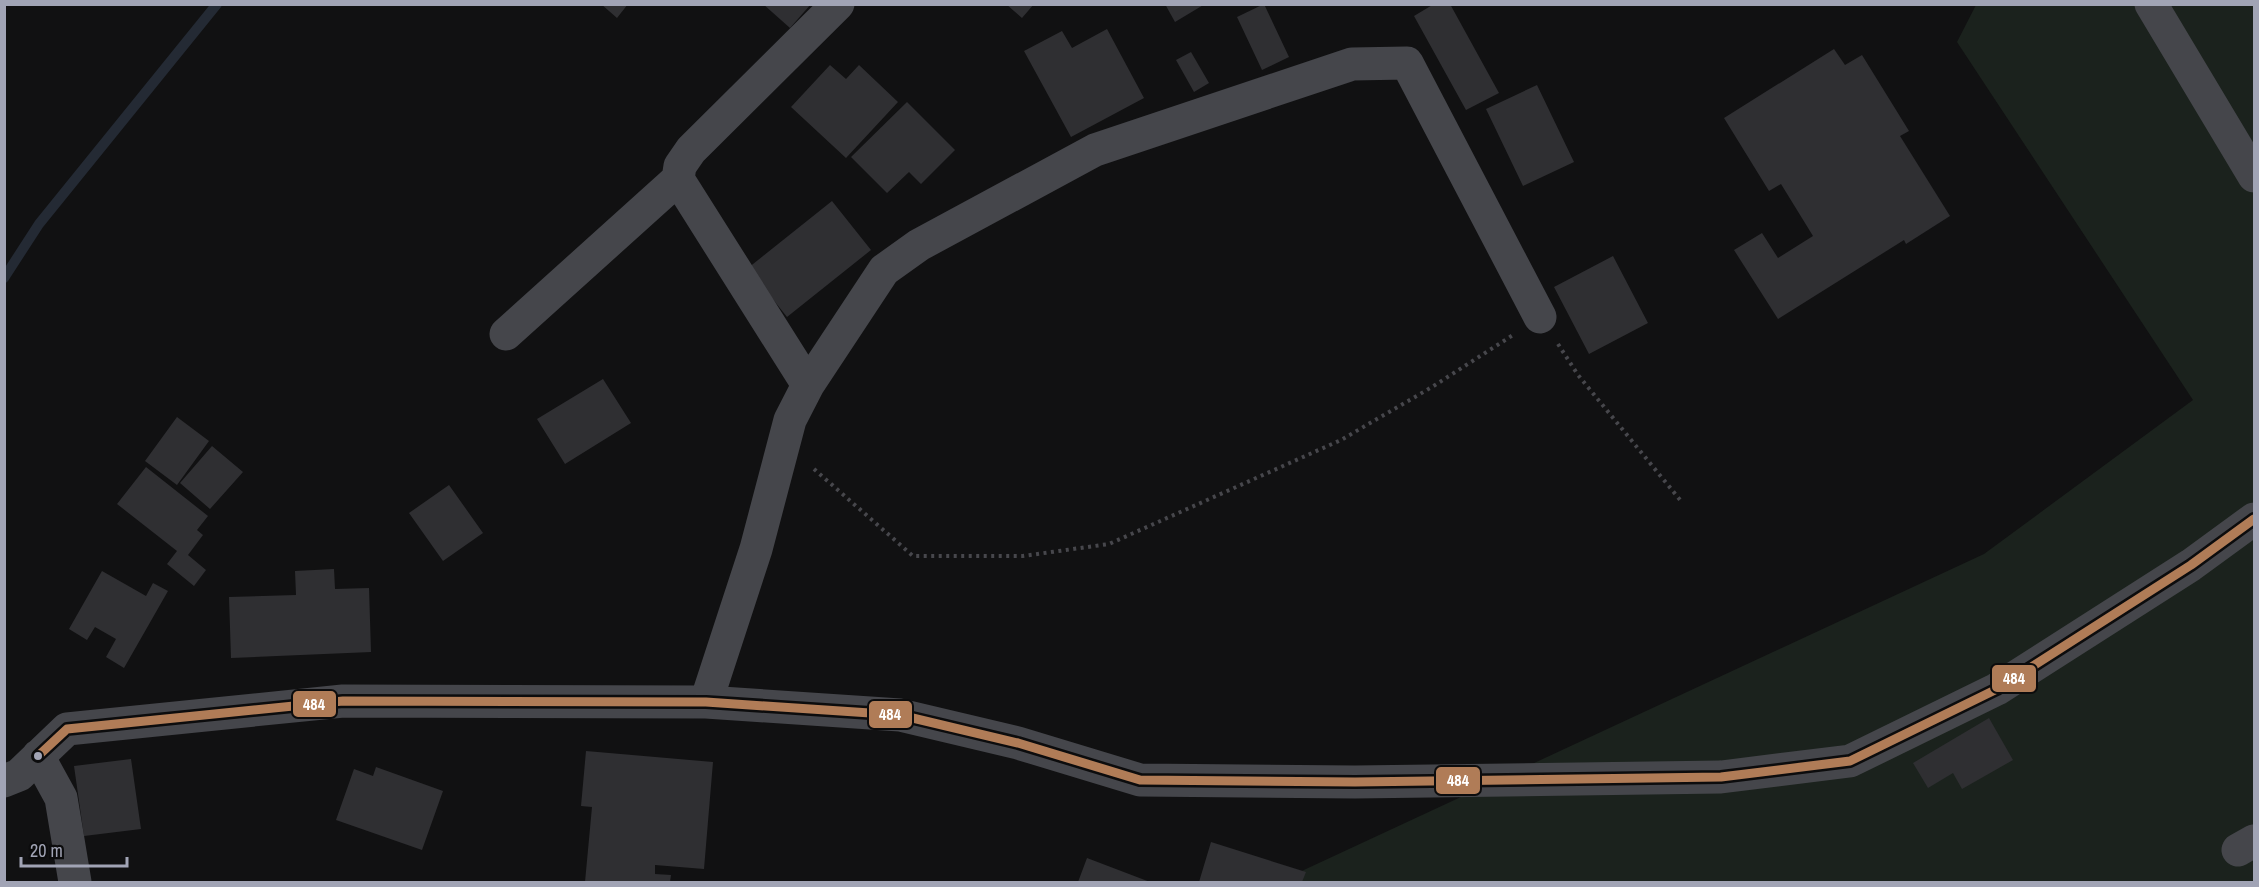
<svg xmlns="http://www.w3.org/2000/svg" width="2259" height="887" viewBox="0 0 2259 887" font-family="'Archivo Narrow',sans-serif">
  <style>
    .green { fill: #1b221d }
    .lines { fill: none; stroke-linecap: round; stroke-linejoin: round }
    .stream { stroke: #242a34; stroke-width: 10 }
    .building { fill: #2f2f32 }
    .path { stroke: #47474c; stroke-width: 4; stroke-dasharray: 3 4.5; stroke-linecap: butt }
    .minor { stroke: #45464b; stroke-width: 33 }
    .bus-1-casing { stroke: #0c0c0d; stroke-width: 14 }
    .bus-1 { stroke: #b07c57; stroke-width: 9 }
    .bus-dot { fill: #a1a4b5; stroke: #0c0c0d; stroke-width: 2 }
    .line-badge { stroke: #0c0c0d; stroke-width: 2 }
    .badge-label { font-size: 16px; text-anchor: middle; font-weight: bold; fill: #fff }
  </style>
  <rect width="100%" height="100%" fill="#111112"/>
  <path class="green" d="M1976 5H2254V882H1278L1984 554 2193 400 1957 42Z"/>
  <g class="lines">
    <path class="stream" d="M4 278 39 224 217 4"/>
  </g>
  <path class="building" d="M601 4H628L617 18Z
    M763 4H811L790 28Z
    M1006 4H1034L1022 18Z
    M1165 4H1205L1175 22Z
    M1264 4 1289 57 1262 70 1237 17Z
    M1434 4H1450L1499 93 1466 110 1414 16Z
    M1107 29 1144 98 1071 137 1024 51 1062 31 1072 48Z
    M1834 49 1845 65 1862 55 1909 131 1900 136 1950 216 1906 244 1904 240 1778 319 1734 250 1762 233 1778 258 1813 236 1781 184 1769 191 1724 118Z
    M1191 52 1209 83 1194 92 1176 60Z
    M830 65 846 79 859 65 898 102 846 158 791 107Z
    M1537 85 1574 162 1523 186 1486 109Z
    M907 102 955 150 921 184 909 172 887 193 851 157Z
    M832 201 871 250 787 317 748 268Z
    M1613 256 1648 323 1589 354 1554 287Z
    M603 379 631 423 565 464 537 419Z
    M177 417 209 441 177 485 145 461Z
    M212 446 243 472 210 509 180 483Z
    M146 467 208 516 197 530 203 535 188 555 206 570 194 586 167 564 177 551 117 504Z
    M449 485 483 533 443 561 409 513Z
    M334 569 335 589 369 588 371 652 231 658 229 597 296 595 295 571Z
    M102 571 146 596 153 583 168 591 124 668 106 657 116 639 95 627 87 640 69 629Z
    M1989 718 2013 760 1962 789 1953 773 1928 788 1913 763Z
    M586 751 713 762 704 869 655 865V874L671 875 670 882H585L592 807 581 806Z
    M131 759 141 829 84 836 74 766Z
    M376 767 443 791 422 850 336 820 354 769 373 776Z
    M1211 842 1306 872 1302 882H1199Z
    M1087 858 1150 882H1078Z"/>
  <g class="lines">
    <path class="path" d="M1558 344 1578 375 1681 501
      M814 469 913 556H1023L1109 544 1341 440 1432 387 1513 335"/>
    <path class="minor" d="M2151 4 2254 176
      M506 334 678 179
      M808 385 678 179 680 166 691 150 838 4
      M706 702 756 549 790 420 808 385 884 270 919 245 1095 150 1352 64 1407 63 1540 317
      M38 756 61 798 75 882
      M4 781 19 775 67 729 343 701 706 702 900 715 1018 743 1140 780 1355 782 1721 777 1850 761 1997 689 2191 565 2254 519
      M2238 850 2254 841"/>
    <defs>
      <path id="bus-1" d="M38 756 67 729 343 701 706 702 900 715 1018 743 1140 780 1355 782 1721 777 1850 761 1997 689 2191 565 2254 519"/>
    </defs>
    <use href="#bus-1" class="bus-1-casing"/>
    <use href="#bus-1" class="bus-1"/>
  </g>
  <circle class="bus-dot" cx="38" cy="756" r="5"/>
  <g class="line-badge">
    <rect x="1991" y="664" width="46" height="29" rx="6" fill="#b07c57"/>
    <rect x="292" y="690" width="45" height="28" rx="6" fill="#b07c57"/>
    <rect x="868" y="700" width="45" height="29" rx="6" fill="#b07c57"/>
    <rect x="1435" y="766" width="46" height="29" rx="6" fill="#b07c57"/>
  </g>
  <g class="badge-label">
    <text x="2014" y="684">484</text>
    <text x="314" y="710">484</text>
    <text x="890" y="720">484</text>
    <text x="1458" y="786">484</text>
  </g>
  <rect width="2259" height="887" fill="none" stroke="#a1a4b5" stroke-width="12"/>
  <path d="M21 857v9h106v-9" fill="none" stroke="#a1a4b5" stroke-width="3"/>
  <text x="30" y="857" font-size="18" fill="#a1a4b5" stroke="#0c0c0d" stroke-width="4.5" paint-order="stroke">20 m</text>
</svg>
